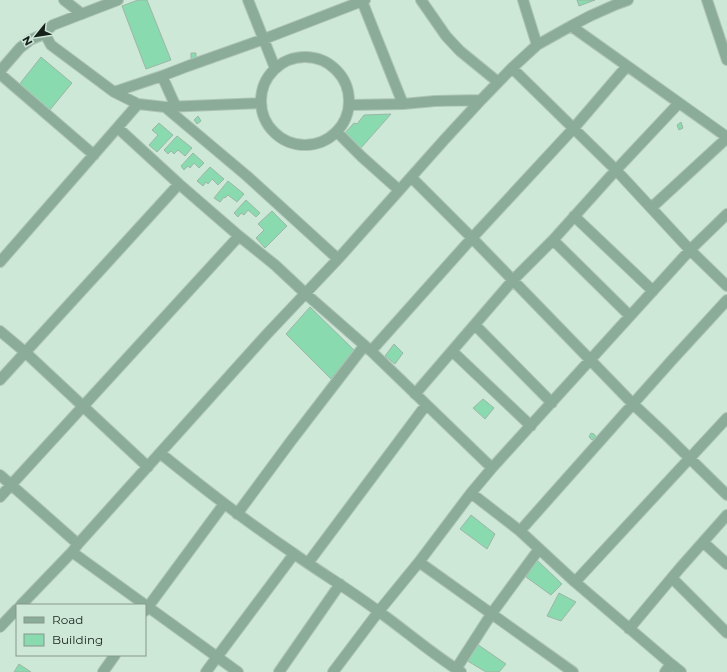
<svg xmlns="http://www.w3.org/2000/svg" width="727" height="672" viewBox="0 0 727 672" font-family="Montserrat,sans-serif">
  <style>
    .building { fill: #89daae; stroke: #9db6a7 }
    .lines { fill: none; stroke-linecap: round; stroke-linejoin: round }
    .minor-casing { stroke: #adc4b6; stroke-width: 12 }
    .minor { stroke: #8bac99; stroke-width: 10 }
  </style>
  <rect width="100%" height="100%" fill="#cee8d8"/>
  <path class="building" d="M138 0H147L171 60 146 69 122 6Z
    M577 0H595L579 6Z
    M191 53H196V59H191Z
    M41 57 72 83 49 111 18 86Z
    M391 114 360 149 344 134 354 123 357 124 364 115Z
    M198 116 201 121 197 124 194 120Z
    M681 122 683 128 679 130 677 125Z
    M159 123 173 135 157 152 149 145 158 135 152 130Z
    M177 136 192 148 185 156 178 150 174 154 171 151 168 154 164 150Z
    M193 153 204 163 199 168 194 163 190 168 188 166 184 170 181 166Z
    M210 167 224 179 218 185 212 179 208 184 206 182 203 186 197 181Z
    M228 181 244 194 237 202 228 195 225 198 224 197 220 202 214 198Z
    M246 200 260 213 256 217 248 210 244 215 241 213 238 217 234 213Z
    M272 211 287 226 265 248 256 238 264 230 258 224Z
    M310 307 354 350 331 379 286 334Z
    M394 344 403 353 395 364 385 356Z
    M483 399 494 408 485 419 473 408Z
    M591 433 594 434 596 437 592 440 589 437Z
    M471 515 495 534 487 549 460 529Z
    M537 560 562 584 551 595 526 577Z
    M559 593 576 602 561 621 547 616Z
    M477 644 506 664 499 672H486L466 660Z
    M19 664 31 672H14Z"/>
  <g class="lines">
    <defs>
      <path id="minor" d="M64 0 82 14
        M118 0 53 25C44 32 45 35 51 45L114 92 138 104 165 107 261 103
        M248 0 275 68
        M421 0 446 36 460 51 498 82
        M523 0 537 45
        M707 0 727 60
        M362 1 403 104
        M571 26 727 137
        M261 101a44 44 0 1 1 88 0a44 44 0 1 1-88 0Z
        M512 68 616 170 690 250 727 286
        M0 71 20 48 30 40 46 33
        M0 74 94 155
        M162 76 176 107
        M114 92 162 76 188 66 264 39 365 0
        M350 105 403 104 435 101 481 100
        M165 107 247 176 338 259
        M118 128 179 184 239 236 275 265 306 294 371 351 492 468
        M337 132 362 157 399 190
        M411 177 472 238 633 404 665 434 727 495
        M651 208 727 138
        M574 216 653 291
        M553 240 630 316
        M0 262 138 104
        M475 325 552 403
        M0 331 25 352 148 467
        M371 351 472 238 573 129 627 66
        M452 351 531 426
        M0 380 179 184
        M415 394 513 280 553 240 616 170 679 103
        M160 453C203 488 247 522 293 553 321 573 350 590 378 611 406 631 432 654 461 672
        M0 475 78 544
        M471 493 492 468 690 250 727 214
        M0 497 239 236
        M237 514 291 441 364 346
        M520 531 672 360 727 300
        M703 542 727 564
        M72 552 238 672
        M419 562 573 672
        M308 563 426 405
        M672 578 727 633
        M575 582 727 418
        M21 605 72 552 78 544 267 334 338 259 445 139 481 100 512 68 537 45 571 26 590 16 617 4 628 0
        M145 611 224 504
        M0 627 17 609
        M629 629 680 568 727 515
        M671 664 681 672
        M456 669 492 613 539 549
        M103 672 115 655
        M206 672 217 657 294 554
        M279 672 340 584
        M333 672 379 611 419 562 471 493 520 531 575 582 671 664 665 672"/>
    </defs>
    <use href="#minor" class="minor-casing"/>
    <use href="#minor" class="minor"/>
  </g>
  <rect x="16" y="604" width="130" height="52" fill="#cee8d8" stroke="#85988c"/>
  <rect x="24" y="617" width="20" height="6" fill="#8bac99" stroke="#85988c"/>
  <text x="52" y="624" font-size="12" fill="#17211b">Road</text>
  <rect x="24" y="634" width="20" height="12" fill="#89daae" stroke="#85988c"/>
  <text x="52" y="644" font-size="12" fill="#17211b">Building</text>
  <g transform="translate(36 36) rotate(240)" stroke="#cee8d8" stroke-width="3" paint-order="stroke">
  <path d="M0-3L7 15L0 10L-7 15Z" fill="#17211b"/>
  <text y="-6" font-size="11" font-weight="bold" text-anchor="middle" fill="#17211b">N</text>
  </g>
</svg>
